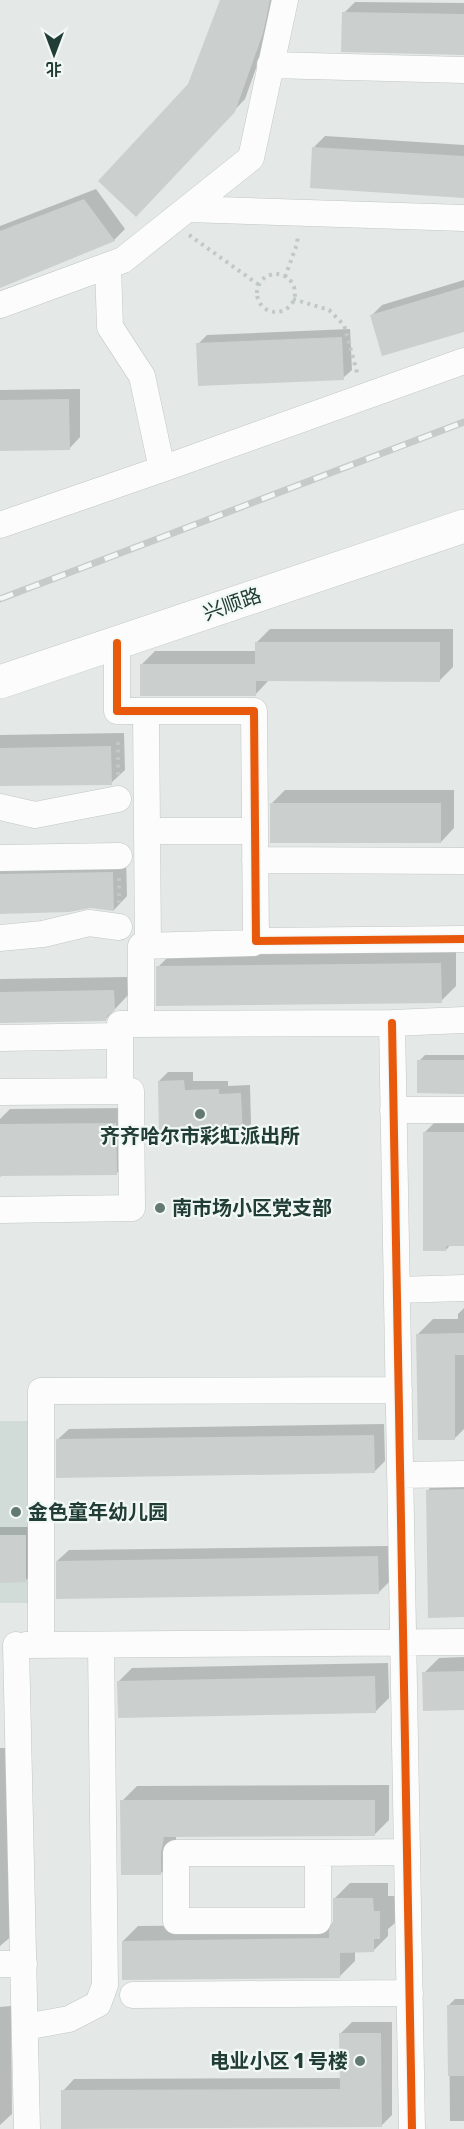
<svg xmlns="http://www.w3.org/2000/svg" width="464" height="2129" viewBox="0 0 464 2129" font-family="Rubik,'Noto Sans SC',sans-serif">
  <style>
    .built { fill: #d1dbd7 }
    .shadow { fill: #0003 }
    .building { fill: #cbd0ce }
    .lines { fill: none; stroke-linecap: round; stroke-linejoin: round }
    .minor-casing { stroke: #c1c6c4; stroke-width: 27 }
    .tertiary-casing { stroke: #c1c6c4; stroke-width: 34 }
    .path { stroke: #c0c9c5; stroke-width: 4; stroke-dasharray: 3 4.5; stroke-linecap: butt }
    .minor { stroke: #fbfcfb; stroke-width: 26 }
    .tertiary { stroke: #fbfcfb; stroke-width: 33 }
    .rail-casing { stroke: #c6cac9; stroke-width: 7 }
    .rail { stroke: #f1f8f5; stroke-width: 4.5; stroke-dasharray: 14; stroke-linecap: butt }
    .cycleway-casing { stroke: #f1f8f5; stroke-width: 11 }
    .cycleway { stroke: #e8590c; stroke-width: 8 }
    .poi-dot { fill: #657973; stroke: #f1f8f5; stroke-width: 2 }
    .labels { text-anchor: middle; dominant-baseline: central; stroke-width: 4.5; stroke-linejoin: round; paint-order: stroke }
    .street-label { font-size: 20px; fill: #213d35; stroke: #f1f8f5 }
    .poi-label { font-size: 20px; font-weight: bold; fill: #213d35; stroke: #f1f8f5; text-anchor: start }
  </style>
  <rect width="100%" height="100%" fill="#e4e9e7"/>
  <path class="built" d="M0 1421H31L32 1603H0Z"/>
  <path class="shadow" d="M222 0H278L273 21 245 99 147 204Z
    M355 2 464 3V53L344 13Z
    M325 136 464 145V197L314 147Z
    M96 189 125 229 114 240 0 286V226Z
    M464 280V330L371 316 382 305Z
    M350 329 352 370 343 378 198 344 207 335Z
    M80 389V437L69 449H0V390Z
    M270 629H453V667L440 680H269L255 695 142 664 155 651H257V642Z
    M124 733 125 770 111 783 0 785V735Z
    M285 790H454V828L441 842 271 804Z
    M126 859 127 896 114 910 91 907 0 912V862Z
    M456 949V986L441 1001 158 967 173 952Z
    M127 977 128 995 105 1020 0 1021V979Z
    M425 1055H464V1092L419 1061Z
    M168 1072H193V1081H228V1086L250 1085 251 1124 242 1133 159 1081Z
    M131 1108 132 1158 116 1174 2 1175 0 1177V1119L10 1109Z
    M440 1117H464V1244H451L446 1250 425 1132Z
    M464 1308V1429L455 1438 418 1334 433 1319H458V1314Z
    M384 1424 385 1461 374 1472 57 1440 69 1429Z
    M443 1475H464V1616L428 1490Z
    M0 1527H34V1572L25 1581H0Z
    M388 1546 389 1582 378 1593 57 1561 69 1550Z
    M464 1657V1708L424 1673 439 1658Z
    M388 1663 389 1698 375 1712 119 1681 132 1668Z
    M0 1748H10L13 1935 0 1946Z
    M389 1785V1820L374 1835H176V1859L160 1874 122 1801 137 1786Z
    M350 1883H388V1896H395V1923L388 1929V1936L373 1951H355V1961L340 1976 123 1941 138 1926 334 1924V1899Z
    M455 1999H464V2121H450L449 2005Z
    M11 2006 12 2114 0 2125V2007Z
    M352 2022H392V2115L381 2126 63 2091 74 2079 341 2078V2033Z"/>
  <path class="building" d="M220 0H270L263 33 235 112 136 217 98 181 188 84Z
    M342 12 464 14V55L341 52Z
    M312 147 464 156V198L310 188Z
    M84 199 115 241 0 288V231Z
    M464 287V332L382 356 370 315Z
    M342 337 344 380 198 386 196 343Z
    M69 399 70 450 0 451V400Z
    M255 642H440V682L256 681V696H140V664H255Z
    M111 746 112 785 0 786V748Z
    M270 803H441V843H270Z
    M113 872 114 911 91 908 69 912 0 914V874Z
    M441 963 442 1003 156 1006V966Z
    M114 990 115 1010 107 1016 106 1021 0 1023V992Z
    M417 1060H464V1094L417 1093Z
    M184 1080 185 1090 219 1089V1094L241 1093 243 1135 159 1137 158 1081Z
    M116 1123 117 1175 0 1176V1124Z
    M423 1132H464V1246H446V1251H423Z
    M464 1333V1355H455V1440H418L416 1334Z
    M374 1435 375 1473 56 1478V1439Z
    M464 1489V1617L428 1618 426 1490Z
    M0 1535H26V1582L0 1583Z
    M378 1556 379 1594 56 1599V1561Z
    M464 1671V1710L423 1711 422 1672Z
    M375 1676 376 1713 118 1718 117 1681Z
    M120 1800H375V1836L164 1837 161 1853V1875H121Z
    M333 1898H373L374 1911H380V1939H374V1952L340 1953V1978L122 1980V1941L329 1938V1930L333 1921Z
    M447 2005H464V2076H448Z
    M339 2033H381L382 2127 61 2129V2090L340 2089Z"/>
  <g class="lines">
    <defs>
      <path id="minor" d="M270 65 464 70
        M187 209 464 218
        M108 266 110 327 142 376 162 469
        M0 305 123 260 251 158 285 0
        M0 525 162 469 464 361
        M117 643V711H254L256 941 464 939
        M146 711 148 946
        M0 807 35 815 118 799
        M147 831H255
        M0 858 119 856
        M255 860 464 861
        M0 938 43 934 89 923 119 927
        M392 1023 412 2129
        M141 1024V946L253 943
        M120 1036V1091
        M0 1038 120 1036V1024H127L392 1023 464 1020
        M0 1092 131 1091 132 1208 0 1210
        M393 1110H464
        M397 1290 464 1288
        M400 1475 464 1474
        M16 1645 27 2129
        M26 1645 464 1642
        M41 1645V1391L399 1390
        M176 1853H318V1921H176Z
        M318 1853 407 1852
        M0 1964H24
        M133 1995 410 1993
        M25 2027 69 2019 98 2004 105 1985 101 1645"/>
      <path id="tertiary" d="M0 682 464 526"/>
    </defs>
    <use href="#minor" class="minor-casing"/>
    <use href="#tertiary" class="tertiary-casing"/>
    <path class="path" d="M189 235 259 285
      M257 293a19 19 0 1 1 38 0a19 19 0 1 1-38 0Z
      M285 277 297 244 298 235
      M293 299 329 310 344 325 358 376
      M118 742V777
      M119 878V903"/>
    <use href="#minor" class="minor"/>
    <use href="#tertiary" class="tertiary"/>
    <defs>
      <path id="rail" d="M0 599 464 422"/>
    </defs>
    <use href="#rail" class="rail-casing"/>
    <use href="#rail" class="rail"/>
    <defs>
      <path id="cycleway" d="M117 643V711H254L256 941 464 939
        M392 1023 412 2129"/>
    </defs>
    <use href="#cycleway" class="cycleway-casing"/>
    <use href="#cycleway" class="cycleway"/>
  </g>
  <g class="poi-dot">
    <circle cx="200" cy="1114" r="6"/>
    <circle cx="160" cy="1208" r="6"/>
    <circle cx="16" cy="1512" r="6"/>
    <circle cx="360" cy="2061" r="6"/>
  </g>
  <g class="labels">
    <g class="street-label">
      <text transform="translate(232 604) rotate(-19)">兴顺路</text>
    </g>
    <g class="poi-label">
      <text x="200" y="1136" text-anchor="middle">齐齐哈尔市彩虹派出所</text>
      <text x="172" y="1208">南市场小区党支部</text>
      <text x="28" y="1512">金色童年幼儿园</text>
      <text x="348" y="2061" text-anchor="end">电业小区 1 号楼</text>
    </g>
  </g>
  <g transform="translate(54 54) rotate(180)" stroke="#f1f8f5" stroke-width="4.5" paint-order="stroke">
  <path d="M0-4.5L10 22L0 15L-10 22Z" fill="#213d35"/>
  <text y="-9" font-size="16" font-weight="bold" text-anchor="middle" fill="#213d35">北</text>
  </g>
</svg>
